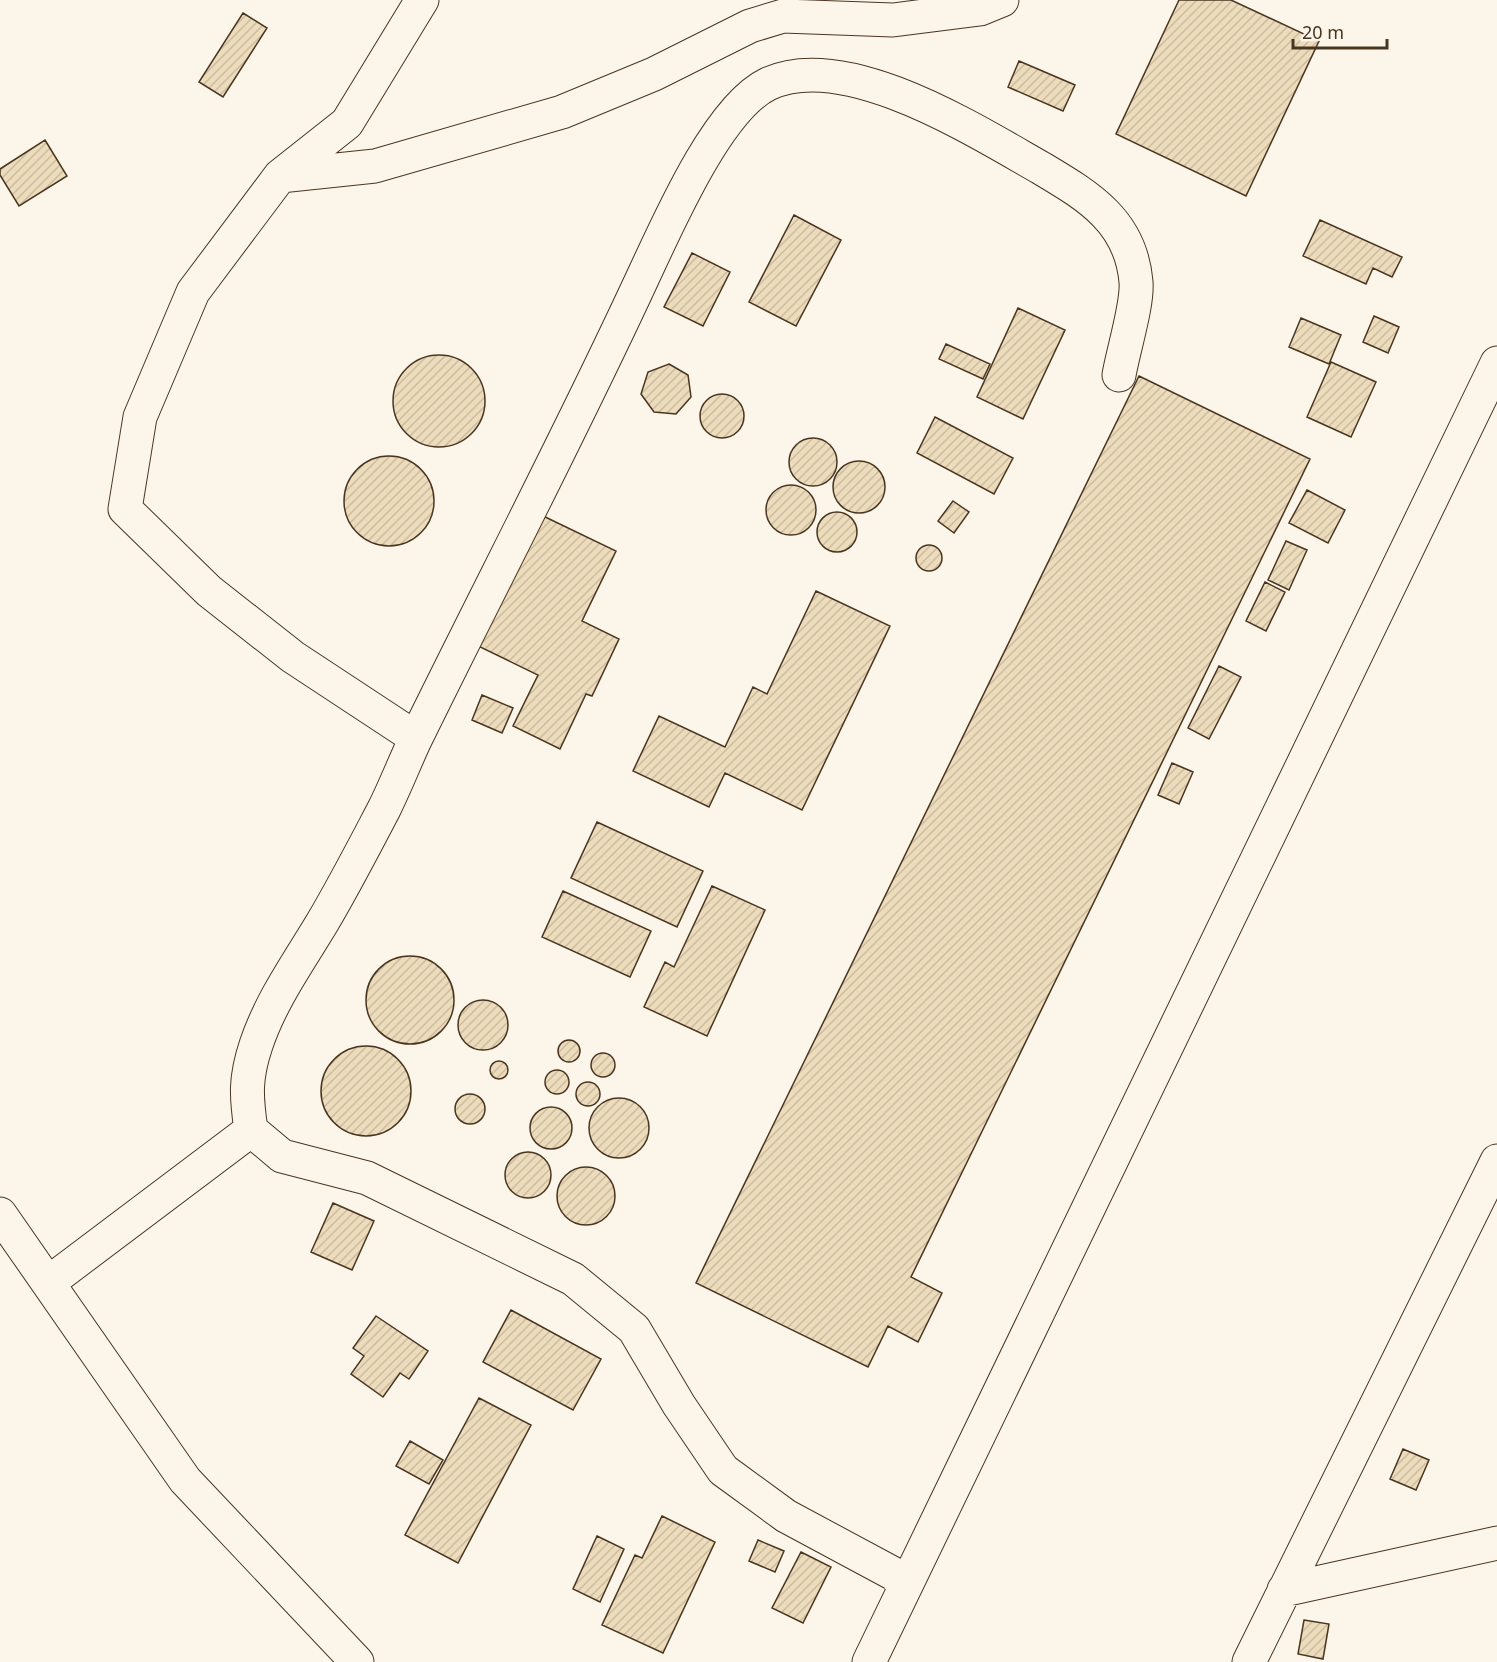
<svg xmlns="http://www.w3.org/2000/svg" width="1497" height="1662" viewBox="0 0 1497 1662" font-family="'Noto Sans',sans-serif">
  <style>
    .building { fill: url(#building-hatch); stroke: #4a3520; stroke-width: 1.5 }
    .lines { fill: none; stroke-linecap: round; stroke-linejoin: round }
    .minor-casing { stroke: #4a3520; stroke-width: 35 }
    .minor { stroke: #fbf6e9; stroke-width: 33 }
  </style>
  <defs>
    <pattern id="building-hatch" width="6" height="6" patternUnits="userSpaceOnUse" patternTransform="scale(1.5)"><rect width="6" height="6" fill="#ecdcbc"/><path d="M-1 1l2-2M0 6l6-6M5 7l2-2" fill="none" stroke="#ccbda1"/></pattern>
  </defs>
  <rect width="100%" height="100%" fill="#fbf6e9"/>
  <path class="building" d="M1179 0H1231L1319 41 1246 196 1116 134Z
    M243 13 267 28 223 97 199 82Z
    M1019 61 1075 85 1063 111 1008 87Z
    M45 140 67 176 19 206 0 175V169Z
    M794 215 841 240 796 326 749 302Z
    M1320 220 1402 257 1392 277 1373 268 1366 284 1303 256Z
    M692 253 730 272 703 326 664 307Z
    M1018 308 1065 330 1023 419 977 397Z
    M1374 316 1399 327 1388 353 1363 342Z
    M1301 318 1341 335 1329 364 1289 347Z
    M946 344 990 364 983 379 939 359Z
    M393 401a46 46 0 1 1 92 0a46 46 0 1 1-92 0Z
    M1331 362 1376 382 1351 437 1307 417Z
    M669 364 688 375 691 397 676 414 654 412 641 394 648 372Z
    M1139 376 1310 459 911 1277 942 1293 918 1342 888 1326 868 1367 696 1283Z
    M700 416a22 22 0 1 1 44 0a22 22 0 1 1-44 0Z
    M935 417 1013 458 994 494 917 453Z
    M789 462a24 24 0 1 1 48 0a24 24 0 1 1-48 0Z
    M344 501a45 45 0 1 1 90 0a45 45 0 1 1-90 0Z
    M833 487a26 26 0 1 1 52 0a26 26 0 1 1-52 0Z
    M766 510a25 25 0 1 1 50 0a25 25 0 1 1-50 0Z
    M1307 490 1345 510 1328 543 1289 523Z
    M953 501 969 512 954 533 938 521Z
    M817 532a20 20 0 1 1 40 0a20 20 0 1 1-40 0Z
    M539 514 616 551 582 621 619 639 592 696 586 694 560 749 513 726 538 675 476 645Z
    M1286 541 1307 550 1289 590 1268 580Z
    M916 558a13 13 0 1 1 26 0a13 13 0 1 1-26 0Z
    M1265 582 1285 592 1266 631 1246 621Z
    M816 591 890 626 802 810 725 773 709 807 633 771 659 716 725 747 753 687 767 694Z
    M1219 666 1241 677 1209 739 1188 728Z
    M482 695 513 708 502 733 472 720Z
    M1172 763 1193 772 1179 804 1158 795Z
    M597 822 703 871 677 927 571 878Z
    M712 886 765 910 707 1036 644 1007 665 962 674 967Z
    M563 891 651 931 630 977 542 937Z
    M366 1000a44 44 0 1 1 88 0a44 44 0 1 1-88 0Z
    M458 1025a25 25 0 1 1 50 0a25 25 0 1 1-50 0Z
    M558 1051a11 11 0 1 1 22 0a11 11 0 1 1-22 0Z
    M321 1091a45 45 0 1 1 90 0a45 45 0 1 1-90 0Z
    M591 1065a12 12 0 1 1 24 0a12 12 0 1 1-24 0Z
    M490 1070a9 9 0 1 1 18 0a9 9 0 1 1-18 0Z
    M545 1082a12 12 0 1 1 24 0a12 12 0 1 1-24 0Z
    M576 1094a12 12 0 1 1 24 0a12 12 0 1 1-24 0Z
    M455 1109a15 15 0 1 1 30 0a15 15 0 1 1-30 0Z
    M589 1128a30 30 0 1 1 60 0a30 30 0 1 1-60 0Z
    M530 1128a21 21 0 1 1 42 0a21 21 0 1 1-42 0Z
    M505 1175a23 23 0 1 1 46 0a23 23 0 1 1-46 0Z
    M557 1196a29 29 0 1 1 58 0a29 29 0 1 1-58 0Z
    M333 1203 374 1221 352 1270 311 1252Z
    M511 1310 601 1359 573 1410 483 1362Z
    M376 1316 428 1351 409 1379 400 1373 383 1397 351 1374 364 1356 353 1348Z
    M479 1398 531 1425 458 1563 405 1535Z
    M410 1441 443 1460 429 1484 396 1466Z
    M1403 1449 1429 1460 1416 1490 1390 1479Z
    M662 1516 715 1542 663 1653 602 1625 635 1555 642 1558Z
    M597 1536 624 1549 600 1602 573 1589Z
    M758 1540 784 1551 775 1572 749 1561Z
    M801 1552 831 1567 803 1623 772 1608Z
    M1304 1620 1329 1624 1323 1659 1298 1654Z"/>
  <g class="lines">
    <defs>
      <path id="minor" d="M280 176 375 166 562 112 654 74 750 26 783 16 893 20 980 9 1002 0
        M416 738 293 657 209 591 125 509 140 417 193 292 280 176 347 123 422 0
        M0 1214 185 1480 357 1662
        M48 1283 251 1130
        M905 1586 894 1574 786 1516 723 1470 679 1405 634 1329 573 1279 367 1178 282 1156 251 1130C246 1096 245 1078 256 1045 271 1000 298 963 322 923 344 886 364 847 384 809 396 785 405 761 416 738 489 589 565 444 635 294 661 240 714 110 768 84 845 48 974 130 1041 168 1088 196 1131 221 1136 282 1138 304 1123 351 1119 375
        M1284 1590 1497 1543
        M869 1662 1497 363
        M1249 1662 1497 1161"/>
    </defs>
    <use href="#minor" class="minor-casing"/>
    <use href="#minor" class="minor"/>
  </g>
  <path d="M1293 39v9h94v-9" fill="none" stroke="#4a3520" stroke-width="3"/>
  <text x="1302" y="39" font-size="18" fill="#4a3520" stroke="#fbf6e9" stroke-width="4.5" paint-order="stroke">20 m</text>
</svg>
